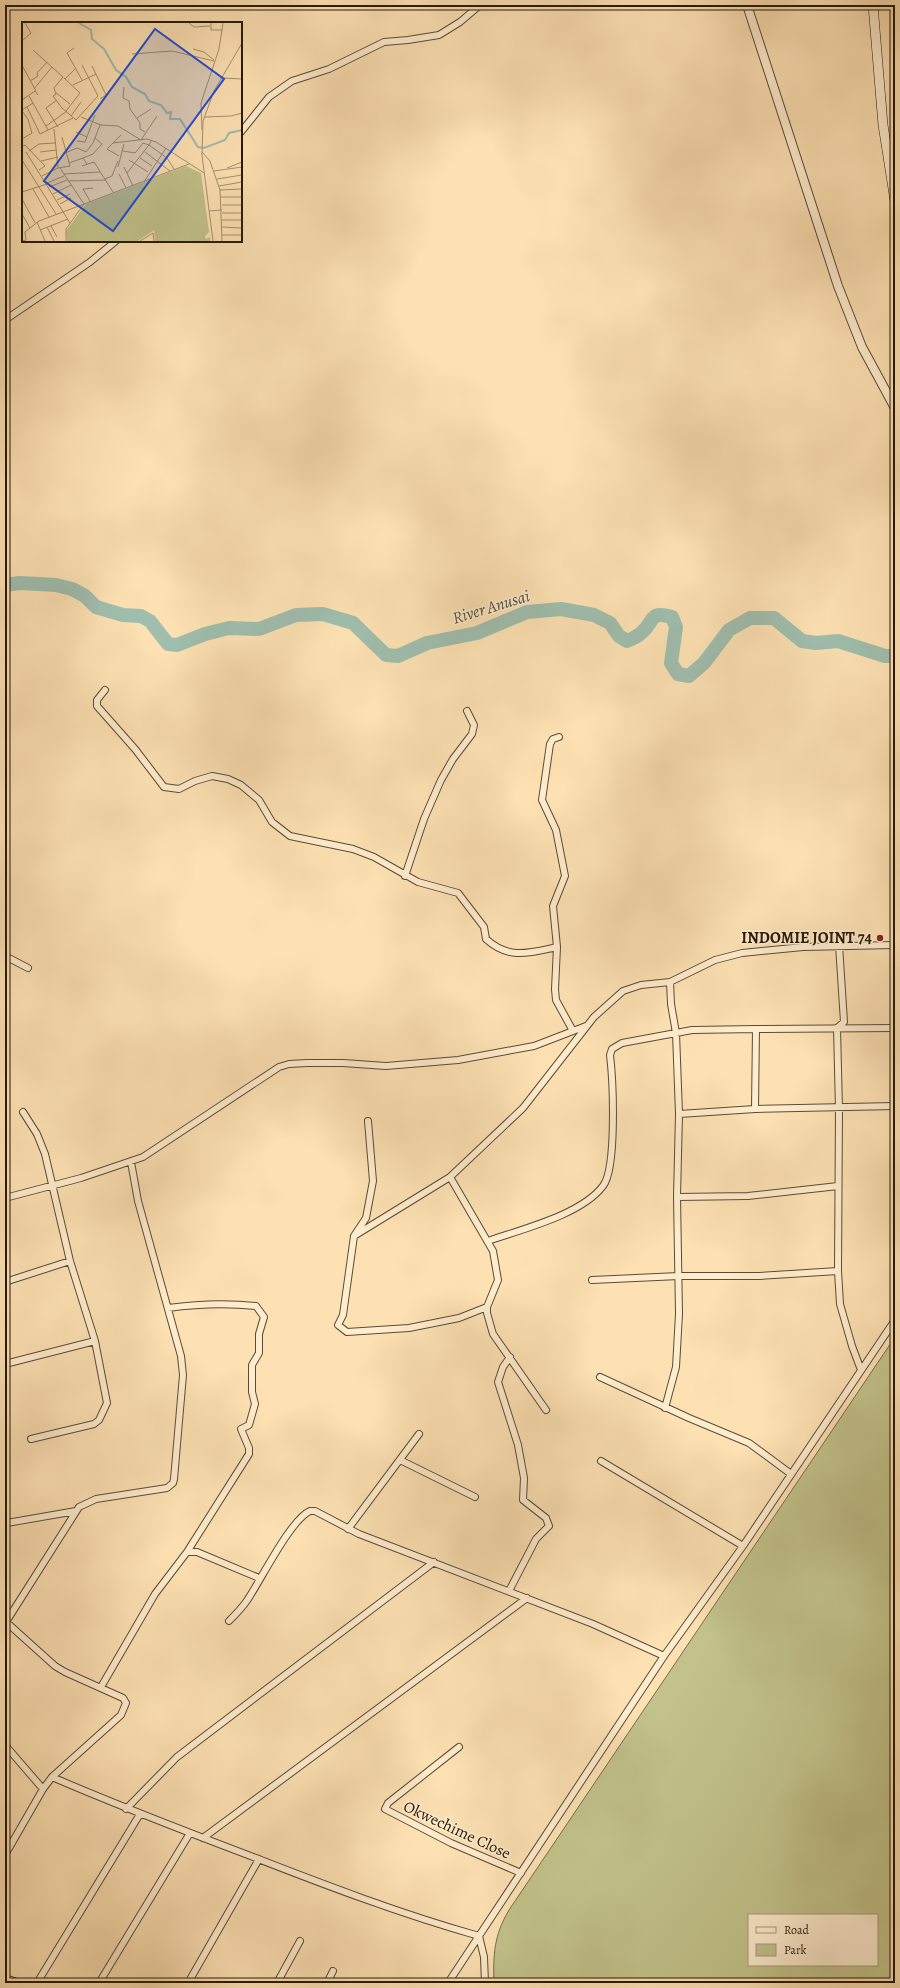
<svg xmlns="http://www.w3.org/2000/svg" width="900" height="1988" viewBox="0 0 900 1988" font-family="Alegreya,serif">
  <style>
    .green { fill: #c2c28a; stroke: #746e48; fill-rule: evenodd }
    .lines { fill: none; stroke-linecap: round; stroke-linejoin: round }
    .river { stroke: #9fbeae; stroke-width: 14 }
    .minor-casing { stroke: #5c4b31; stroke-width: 8 }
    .tertiary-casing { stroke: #5c4b31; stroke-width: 10 }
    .secondary-casing { stroke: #271906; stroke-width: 10 }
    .minor { stroke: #feecce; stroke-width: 6 }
    .tertiary { stroke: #feecce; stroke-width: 8 }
    .secondary { stroke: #feecce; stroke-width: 9 }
    .poi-dot { fill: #8f2418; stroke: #feecce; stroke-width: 1.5 }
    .labels { text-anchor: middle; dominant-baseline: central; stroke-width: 3; stroke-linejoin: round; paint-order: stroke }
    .poi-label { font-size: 16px; font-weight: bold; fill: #271906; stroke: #feecce; text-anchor: end }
    .street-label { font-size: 16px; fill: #271906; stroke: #feecce }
    .water-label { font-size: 17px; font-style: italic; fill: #515341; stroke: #feecce }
    .inset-river { fill: none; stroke: #9fbeae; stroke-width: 2 }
    .inset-road { fill: none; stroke: #a7916e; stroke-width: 1 }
    .view { fill: #1d4ed8; fill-opacity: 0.15; stroke: #1d4ed8; stroke-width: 2 }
    .inset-edge { fill: none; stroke: #271906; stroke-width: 2 }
  </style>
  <rect width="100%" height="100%" fill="#fde1b3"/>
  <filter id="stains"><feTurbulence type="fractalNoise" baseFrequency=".005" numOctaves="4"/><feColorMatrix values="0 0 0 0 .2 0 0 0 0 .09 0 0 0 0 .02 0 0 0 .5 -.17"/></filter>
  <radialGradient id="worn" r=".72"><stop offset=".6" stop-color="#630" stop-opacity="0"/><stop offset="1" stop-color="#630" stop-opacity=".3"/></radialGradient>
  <path class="green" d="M895 1337V1983H494C493 1955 494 1935 509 1910ZM749 1915H877V1965H749Z"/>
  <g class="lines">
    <path class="river" d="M5 585 20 583 56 585 72 589 85 596 96 607 123 615 141 616 150 621 168 644 177 645 205 634 229 628 259 629 296 615 323 614 353 623 386 655 398 656 427 643 477 633 527 612 561 609 594 615 610 623 619 636 627 641C631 639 637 637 641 633 655 622 648 610 672 617L676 627 671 663 678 674 689 676 704 663 729 630 750 618H774L802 641 816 643 838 641 885 656H895"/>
    <defs>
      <path id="minor" d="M241 132 269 97 292 81 329 69 384 42 408 40 439 35 460 22 480 5
        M5 320 90 262 116 241
        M105 690 97 700V706L135 749 164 787 179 789 195 781 212 776 228 779 241 785 259 800 272 822 290 836 353 849 374 857 418 882 458 893 484 927 486 939C509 960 529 953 557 947
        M559 737 553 739 550 744 542 800 556 830 565 876 553 906 557 947 555 989 556 1000 573 1031
        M405 876 424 819 441 780 453 759 472 734 474 725 467 711
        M839 945 844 1022 837 1028 839 1109 838 1271 840 1304 852 1346 861 1370
        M5 956 28 968
        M670 982 671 1004 676 1033 692 1030 756 1029 895 1028
        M755 1109 756 1029
        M23 1112 37 1134 45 1154 70 1261 95 1341 107 1403 99 1420 94 1424 31 1439
        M679 1114 755 1109 895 1106
        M368 1121 373 1181 366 1218 354 1236 343 1315 338 1325 347 1332 409 1328 459 1318 487 1307
        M450 1177 493 1251 498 1280 487 1307V1313L493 1334 546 1410
        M677 1197 748 1196 838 1186
        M5 1198 81 1178 143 1157 279 1067 289 1064 307 1063H343L386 1066 458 1060 534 1046 586 1026
        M354 1236 450 1177 523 1108 594 1017 623 991 641 985 670 982 715 960 742 953 803 947 895 945
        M488 1241C522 1229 581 1215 603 1186 617 1168 613 1080 610 1055L612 1049 622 1043 676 1033 679 1114 677 1197 679 1314 676 1367 665 1408
        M592 1280 679 1276H759L838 1271
        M5 1282 70 1261
        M168 1308C197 1304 227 1303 256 1306L264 1317 259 1334V1353L252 1365V1392L255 1404 249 1425 241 1429 249 1448V1454L187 1552
        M5 1364 95 1341
        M600 1377 689 1418 749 1443 791 1474
        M400 1460 475 1497
        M601 1461 743 1546
        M7 1523 76 1511
        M348 1529 419 1434
        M509 1591 536 1539 549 1526 546 1518 523 1500 524 1478 518 1445 498 1382 503 1367 510 1357
        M5 1621 55 1666 65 1672 123 1698 126 1703 121 1715 52 1777 43 1789 5 1855
        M229 1621C235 1615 241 1609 246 1602 260 1582 290 1520 310 1511H315L359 1534 593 1624 664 1656
        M6 1622 79 1507 96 1499 167 1488 173 1483 174 1479 183 1375 181 1356 138 1201 131 1162
        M101 1687 155 1594 187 1552H197L259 1578
        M5 1745 43 1789
        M459 1747 388 1803 385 1809 451 1843 521 1873
        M52 1777C117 1805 182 1830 248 1855 325 1885 401 1914 479 1936L448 1983
        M126 1809 177 1757 434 1562
        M203 1838 527 1598
        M5 1978 20 1983
        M37 1983 140 1814
        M99 1983 190 1833
        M188 1983 259 1859
        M277 1983 300 1941
        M327 1983 333 1971
        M485 1983 484 1957 479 1936 664 1656 743 1546 895 1320"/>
      <path id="tertiary" d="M747 5 838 286 862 347 895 408"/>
      <path id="secondary" d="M873 5 883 125 895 201"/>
    </defs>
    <use href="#minor" class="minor-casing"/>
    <use href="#tertiary" class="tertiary-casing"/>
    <use href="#secondary" class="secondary-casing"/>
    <use href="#minor" class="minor"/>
    <use href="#tertiary" class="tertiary"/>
    <use href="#secondary" class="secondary"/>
  </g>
  <circle class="poi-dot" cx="880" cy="938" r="4"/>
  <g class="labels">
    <g class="poi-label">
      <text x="872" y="938">INDOMIE JOINT 74</text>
    </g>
    <g class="street-label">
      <text transform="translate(457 1830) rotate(25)">Okwechime Close</text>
    </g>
    <g class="water-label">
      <text transform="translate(491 607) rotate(-17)">River Anusai</text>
    </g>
  </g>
  <g transform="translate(22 22)">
    <rect width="220" height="220" fill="#fde1b3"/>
    <path d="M164 144 179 151 187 210 183 214 184 217 188 215V219H133L132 208 116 219H45L44 209 64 182Z" fill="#c2c28a"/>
    <path class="inset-river" d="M57 1 69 8 70 17 82 27 94 48 104 55 110 65 123 72 127 79 139 83 145 91 149 90 148 97H158L176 125 182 126 203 118 207 111 220 108"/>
    <path class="inset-road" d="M167 1 172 5 188 4M189 1V8H201M0 19 9 11 3 1M52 26 45 31 60 58M171 27 182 30 192 38M11 28 41 55 32 66 34 72 31 74 40 86 54 98 76 74 60 43M110 32 150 29 192 39M70 44 84 73 78 77M1 45 14 69M42 56 58 71 44 89M201 56 220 57M43 57 53 47M8 59 16 54 15 51 25 40M51 63 74 52M102 65 101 76 107 79 108 87 118 101V107L123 110M12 67 30 45M33 70 48 82M7 74 26 108M0 78 13 69 16 73M35 78 24 86 36 105M5 85 18 112 51 96M0 88 11 81M0 89 6 97 10 111 0 117M49 94 59 80M59 95 79 103 96 104 119 118M183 95 209 94 220 91M115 96 129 87M24 104 45 89M32 107 36 146M180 108 179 81 197 27 201 1M54 110 65 115M119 118 135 94M55 119 63 120 73 93M129 119 127 123 145 136 152 147M91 121 125 117 134 120 182 151M0 124 3 123 23 144 17 148M7 129 17 122 33 121M101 129 113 131 121 121 127 123 105 151M4 130 48 201M18 130 35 128M123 130 148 149M180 130 188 139 198 168 200 219M43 131 55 126 64 130 71 121 78 103M97 134 85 127 99 113M61 136 71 132 80 122 73 116M118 136 130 144M0 138 34 192M107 138 126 150M19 139 36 135M47 141 61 136 65 142M60 144 72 140 91 170M96 145 102 122M102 145 111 164M205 146 220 140M192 149 220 145M42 152 78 150M97 152 104 166M20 154 36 146 48 144 40 115M83 157 90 154 96 139M195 157 220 153M46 159 84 158M122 160 144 126M25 161 42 154M197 164 220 160M27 165 45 158M11 167 27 195M198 168 220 167M0 170 25 162M31 172 49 163M199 175H220M0 177 13 201M35 178 48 172M68 179 61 167 71 166M38 182 49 176M200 183H220M187 189 200 188M200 191H220M0 192 8 206M200 198H220M15 200 23 219M29 204 35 215M25 205 32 219M200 205 220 206M18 208 46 197M200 213H220M0 219 4 218 3 210 17 199 62 182 38 146M44 219V207L62 182 167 142M118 219 131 211 132 219M191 219 180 133 181 99 192 69 220 21"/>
    <path class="view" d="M133 7 202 57 91 209 22 159Z"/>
    <rect width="220" height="220" class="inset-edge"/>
  </g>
  <rect width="900" height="1988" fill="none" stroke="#fde1b3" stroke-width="20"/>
  <rect x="6" y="6" width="888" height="1976" fill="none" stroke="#271906" stroke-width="2"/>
  <rect x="10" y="10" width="880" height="1968" fill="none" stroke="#271906"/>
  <rect x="748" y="1914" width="130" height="52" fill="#feecce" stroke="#a8987e"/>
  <rect x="756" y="1927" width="20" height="6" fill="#feecce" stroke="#a8987e"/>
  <text x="784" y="1934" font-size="12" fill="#271906">Road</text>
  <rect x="756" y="1944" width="20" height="12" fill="#c2c28a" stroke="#a8987e"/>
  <text x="784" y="1954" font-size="12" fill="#271906">Park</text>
  <rect width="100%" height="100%" filter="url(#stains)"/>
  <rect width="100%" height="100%" fill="url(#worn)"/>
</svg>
